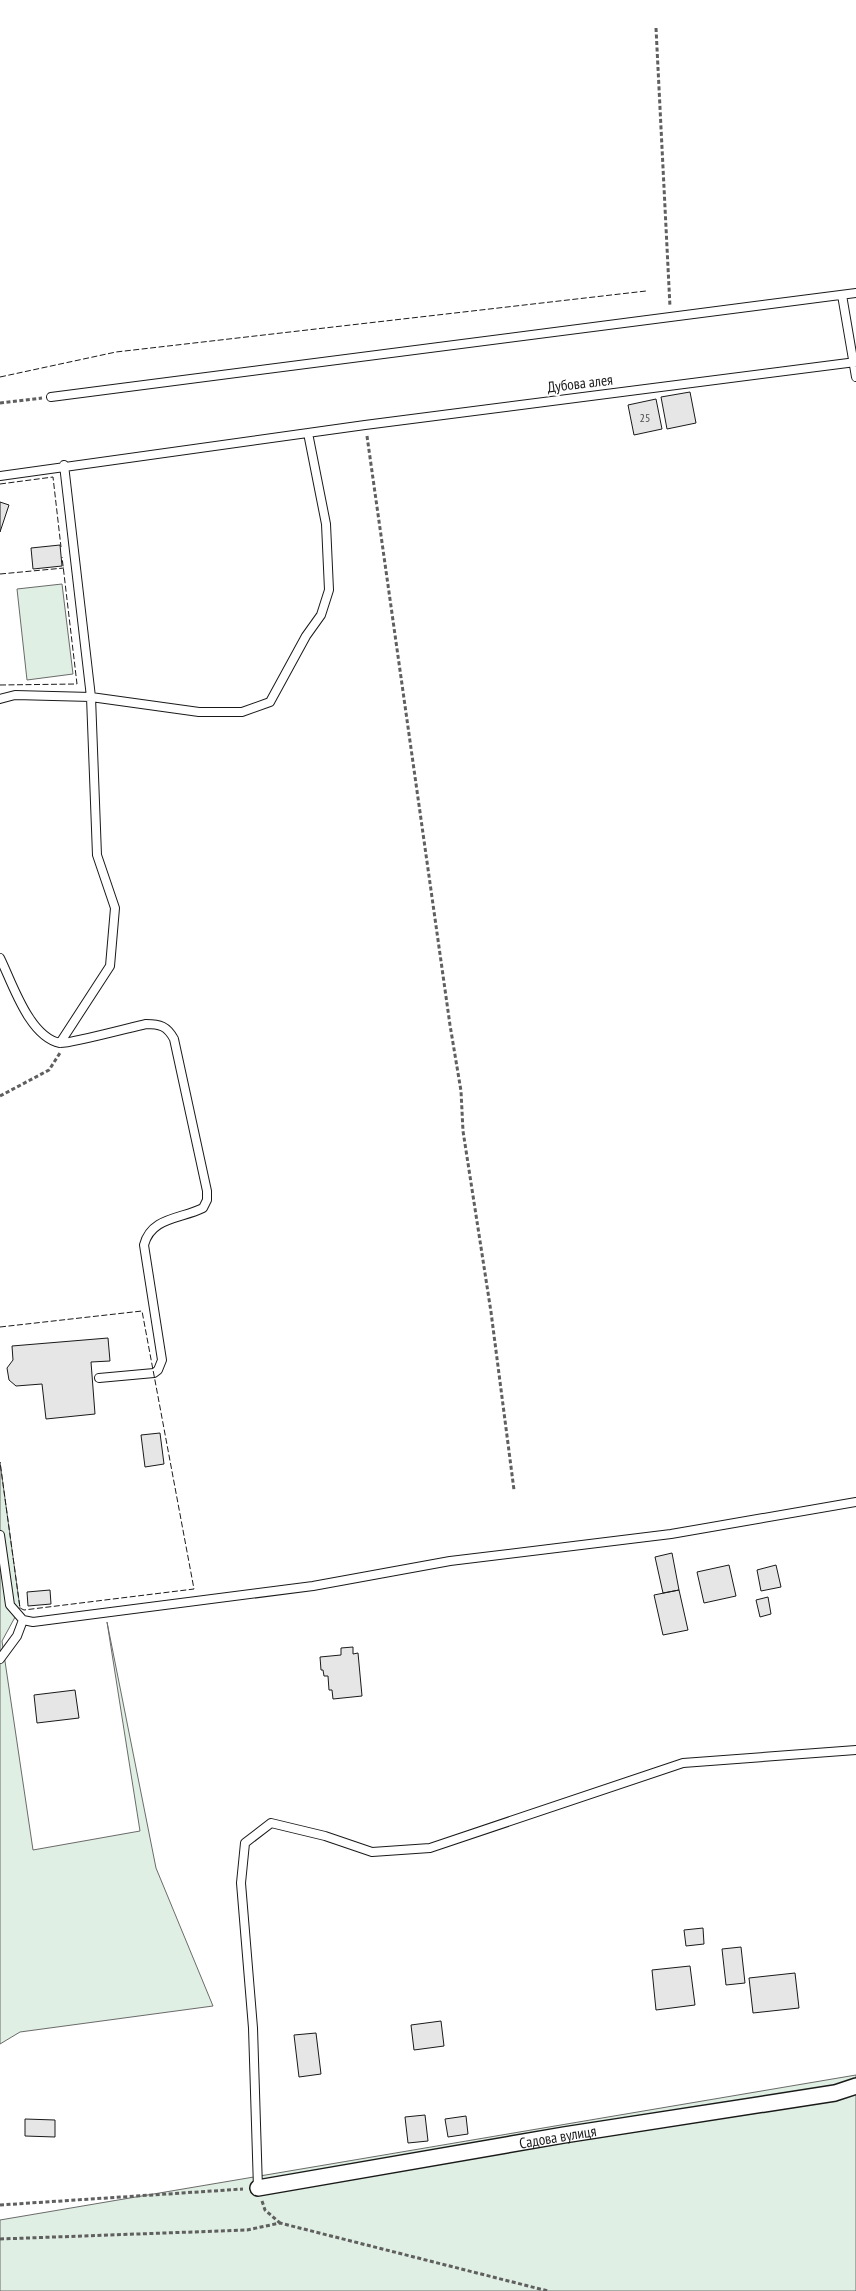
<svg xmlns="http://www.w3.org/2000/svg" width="856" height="2291" viewBox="0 0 856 2291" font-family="'PT Sans Narrow',sans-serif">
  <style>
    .green { fill: #e0efe3; stroke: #6a6a6a }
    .building { fill: #e6e6e6; stroke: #1a1a1a }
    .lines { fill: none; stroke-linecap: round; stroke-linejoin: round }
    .lane-casing { stroke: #1a1a1a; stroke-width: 10 }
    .street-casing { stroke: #1a1a1a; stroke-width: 18 }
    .path { stroke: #5f5f5f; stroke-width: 3; stroke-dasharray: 4 2.5; stroke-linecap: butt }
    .lane { stroke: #fff; stroke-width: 8 }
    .street { stroke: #fff; stroke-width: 15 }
    .fence { stroke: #1a1a1a; stroke-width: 1; stroke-dasharray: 6 2.5; stroke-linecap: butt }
    .labels { text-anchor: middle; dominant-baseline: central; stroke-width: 4; stroke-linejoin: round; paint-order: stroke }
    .number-label { font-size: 12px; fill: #4d4d4d }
    .street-label { font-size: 15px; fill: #1a1a1a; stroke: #fff }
  </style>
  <rect width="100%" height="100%" fill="#fff"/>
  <path class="green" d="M62 584 73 674 27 680 17 589Z
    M0 1462 20 1608 2 1641 33 1850 140 1831 107 1622 156 1868 213 2006 20 2032 0 2044Z
    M856 2075V2291H0V2220Z"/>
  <path class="building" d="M690 392 696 423 667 429 661 397Z
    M656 399 662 429 634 435 628 405Z
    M0 502 9 505 0 532Z
    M60 545 62 566 33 569 31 548Z
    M108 1338 110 1361 91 1362 95 1414 46 1419 42 1384 16 1386 9 1380 7 1368 13 1360 12 1346Z
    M160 1433 164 1464 145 1467 141 1435Z
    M672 1553 679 1590 663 1593 655 1557Z
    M729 1565 736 1596 704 1603 697 1572Z
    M776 1565 781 1587 761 1591 757 1570Z
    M50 1590 51 1604 28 1606 27 1592Z
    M679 1590 688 1630 663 1635 654 1595Z
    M768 1597 771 1614 760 1617 756 1600Z
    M353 1647V1654L358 1653 362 1696 333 1699 332 1690H329L328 1676H324L323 1670H321L320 1657 341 1655V1648Z
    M75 1690 79 1718 37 1723 34 1695Z
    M703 1928 704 1944 686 1946 684 1930Z
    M741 1947 745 1983 726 1985 722 1949Z
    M690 1966 695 2005 656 2010 652 1970Z
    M795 1973 799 2008 753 2013 749 1978Z
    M441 2021 444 2046 414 2050 411 2025Z
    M316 2033 321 2074 299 2077 294 2035Z
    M425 2115 428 2141 408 2143 405 2117Z
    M466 2116 468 2134 448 2137 445 2119Z
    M25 2119 55 2120V2137L25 2136Z"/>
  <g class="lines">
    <defs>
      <path id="lane" d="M842 295 856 377
        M51 397 856 293
        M0 476 365 425 856 362
        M0 699 15 695 91 697 199 712H242L270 702 306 636 321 615 329 590 326 524 308 433
        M0 958C12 982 29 1037 60 1043 69 1044 132 1027 146 1024 160 1024 167 1026 174 1039L207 1191V1200L203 1208C181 1219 151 1217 144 1245L162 1360 158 1370 154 1373 99 1378
        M60 1043 110 966 115 908 97 855 91 697 64 465
        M0 1535 10 1605 23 1620 33 1622 313 1586 450 1561 671 1534 856 1502
        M0 1659 17 1636 23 1620
        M258 2188 253 2028 241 1883 245 1843 271 1823 325 1836 372 1852 430 1848 683 1763 856 1750"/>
      <g id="street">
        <path id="s1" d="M258 2188 564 2135 835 2093 856 2086"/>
      </g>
    </defs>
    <use href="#lane" class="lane-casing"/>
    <use href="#street" class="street-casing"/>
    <path class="path" d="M656 28 670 307
      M0 403 42 398
      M367 436 450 1025 461 1091 463 1131 491 1312 514 1490
      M0 1096 49 1070 60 1053
      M262 2201 265 2210 280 2223
      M0 2205 243 2189
      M0 2239 247 2230 280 2223 548 2291"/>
    <use href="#lane" class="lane"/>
    <use href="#street" class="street"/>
    <path class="fence" d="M0 377 116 352 646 291
      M0 484 53 477 61 547
      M0 574 64 568
      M0 685 77 684 62 557
      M0 1327 142 1311 194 1589 24 1610 20 1608 0 1462"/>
  </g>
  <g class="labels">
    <g class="number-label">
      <text x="645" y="417">25</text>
    </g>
    <g class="street-label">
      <text transform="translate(580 383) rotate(-7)">Дубова алея</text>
      <text stroke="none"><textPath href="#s1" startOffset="304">Садова вулиця</textPath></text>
    </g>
  </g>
</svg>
